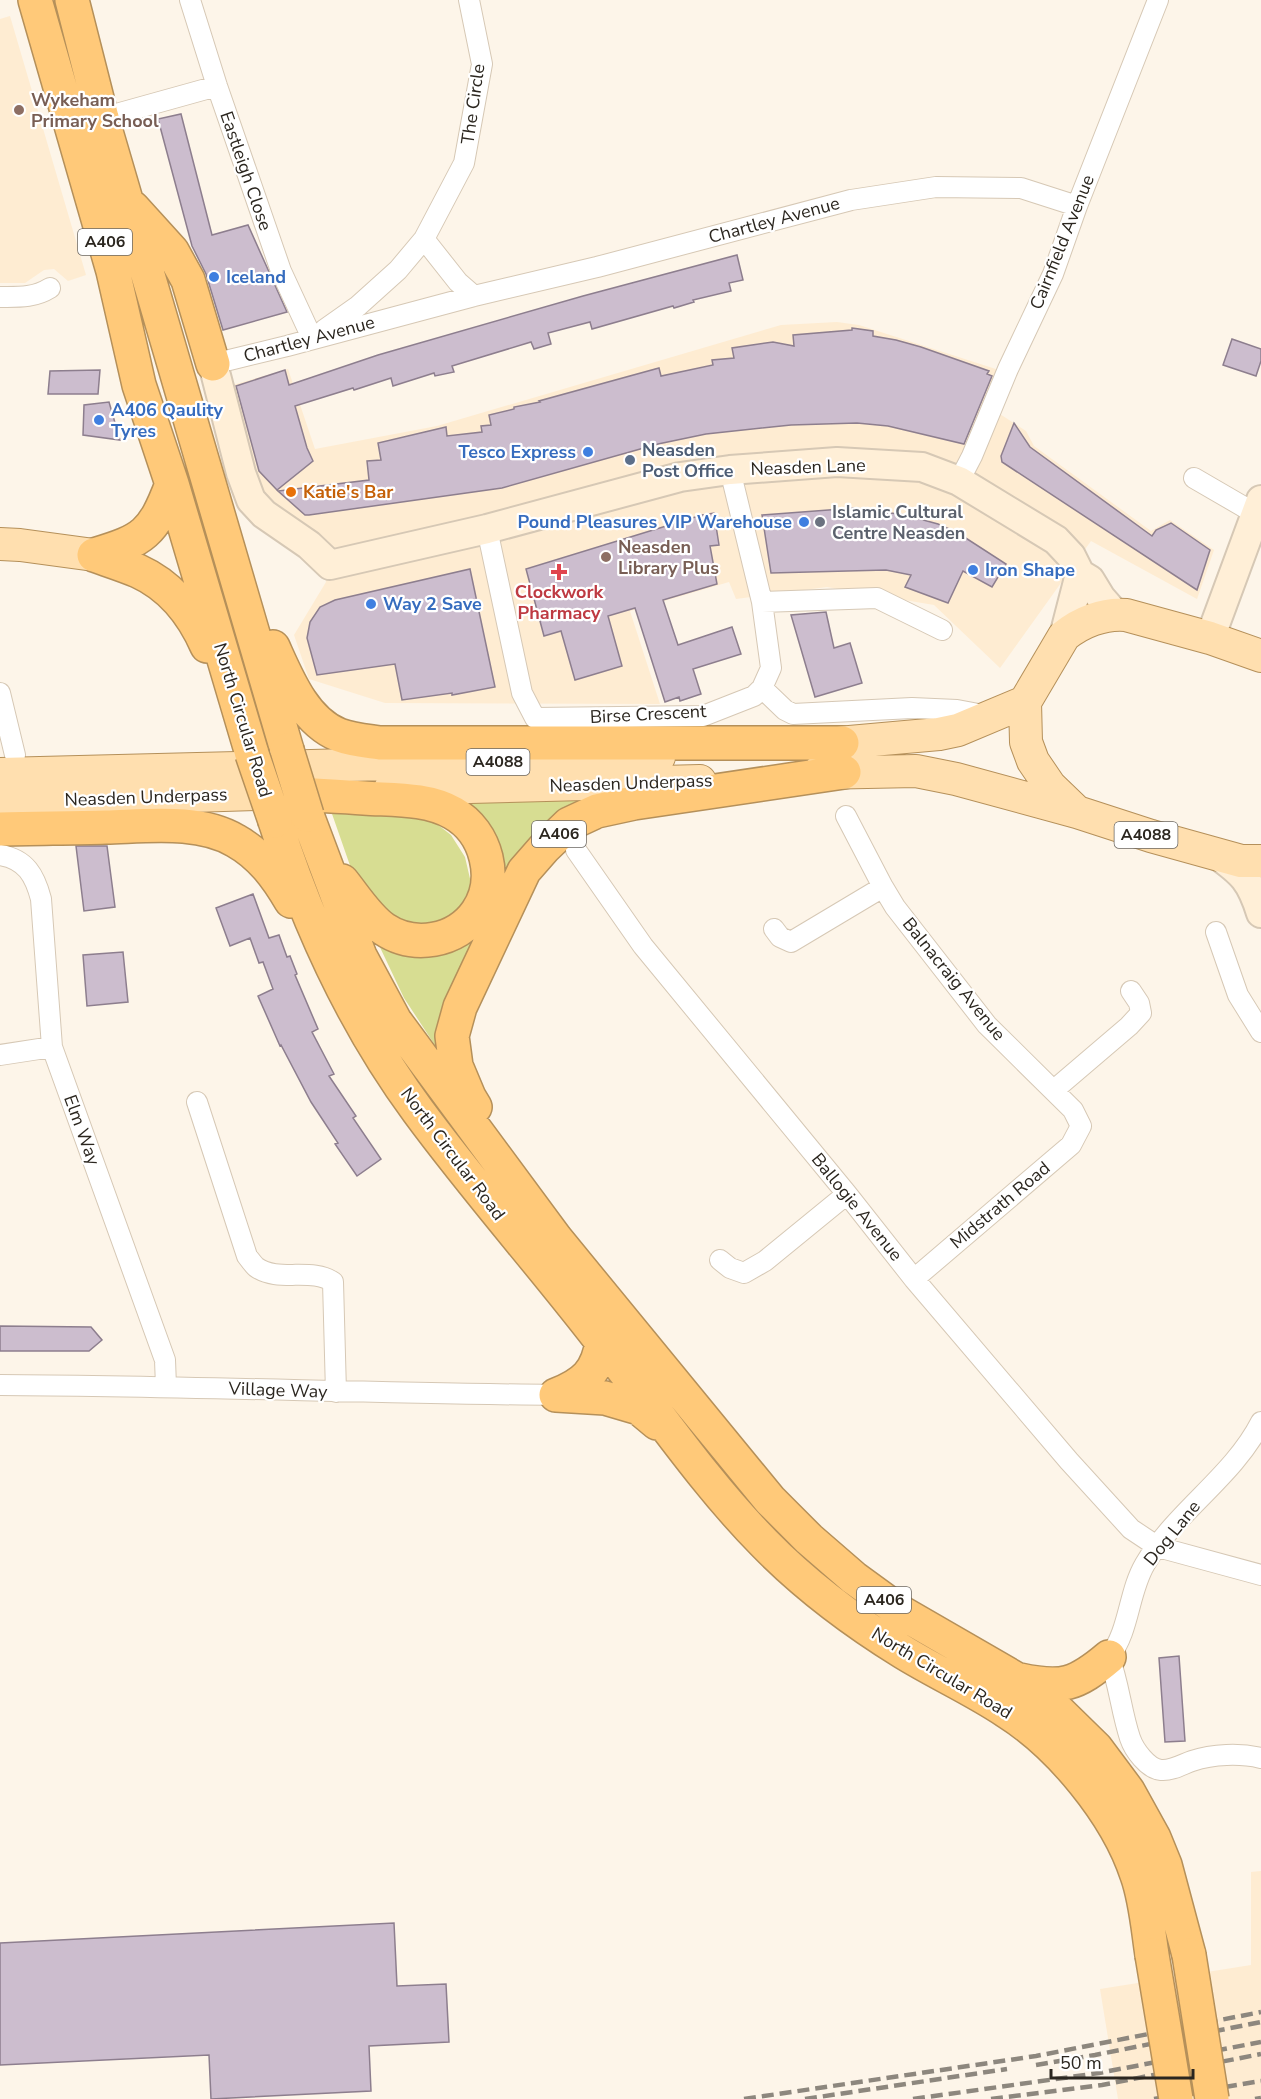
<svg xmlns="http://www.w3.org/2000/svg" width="1261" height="2099" viewBox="0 0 1261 2099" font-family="'Nunito Sans',sans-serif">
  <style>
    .built { fill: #feecd2 }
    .green { fill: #d7dd92 }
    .building { fill: #ccbdce; stroke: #8d7e8e; stroke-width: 1.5 }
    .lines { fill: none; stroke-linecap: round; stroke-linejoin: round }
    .street-casing { stroke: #d6c8b5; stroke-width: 22 }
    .secondary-casing { stroke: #d6c8b5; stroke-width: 32 }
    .primary-casing { stroke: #b5905a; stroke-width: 34 }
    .highway-casing { stroke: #b5905a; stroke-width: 36 }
    .street { stroke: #fff; stroke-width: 20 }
    .secondary { stroke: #ffefd7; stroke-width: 28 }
    .primary { stroke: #ffdfaf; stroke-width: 32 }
    .highway { stroke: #ffc979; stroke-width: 33 }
    .rail { stroke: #8d877e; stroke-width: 4.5; stroke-dasharray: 12 6; stroke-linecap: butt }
    .highway-bridge-casing { stroke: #b5905a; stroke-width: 36; stroke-linecap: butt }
    .highway-bridge { stroke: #ffc979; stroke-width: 33 }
    .education-dot { fill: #8d6e63; stroke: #fff; stroke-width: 2 }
    .shop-dot { fill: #3f7fe0; stroke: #fff; stroke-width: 2 }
    .service-dot { fill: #5c6f8a; stroke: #fff; stroke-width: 2 }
    .food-dot { fill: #e8710a; stroke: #fff; stroke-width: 2 }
    .worship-dot { fill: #6b7280; stroke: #fff; stroke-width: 2 }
    .health-dot { fill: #e0444e; stroke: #fff; stroke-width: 2 }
    .labels { text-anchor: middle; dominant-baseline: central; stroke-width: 4.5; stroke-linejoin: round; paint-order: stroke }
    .shield { fill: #fff; stroke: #6b6762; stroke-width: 1.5 }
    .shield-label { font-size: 16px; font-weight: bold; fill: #2b261f }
    .education-label { font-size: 18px; font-weight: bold; fill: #785e54; stroke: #fff; text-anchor: start }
    .street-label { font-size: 18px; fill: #2b261f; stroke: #fff }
    .shop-label { font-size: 18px; font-weight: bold; fill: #366cbe; stroke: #fff; text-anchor: start }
    .service-label { font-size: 18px; font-weight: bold; fill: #4e5e75; stroke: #fff; text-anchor: start }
    .food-label { font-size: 18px; font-weight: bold; fill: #c56008; stroke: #fff; text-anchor: start }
    .worship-label { font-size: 18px; font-weight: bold; fill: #5b616d; stroke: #fff; text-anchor: start }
    .health-label { font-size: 18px; font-weight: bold; fill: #be3a42; stroke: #fff }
  </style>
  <rect width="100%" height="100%" fill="#fdf5e9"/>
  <path class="built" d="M10 16 86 275 68 281 54 269 44 270 25 283H0V19Z
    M837 322 859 325 1002 371 989 407 1026 431 1034 446 1151 531 1170 520 1214 550 1197 599 1091 541 1000 668 934 605 827 587 736 599 729 582 630 611 660 704 385 703 309 679 294 635 326 582 320 542 252 499 226 387 288 369 315 449 437 426 781 325Z
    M1261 1871V2099H1118L1100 1989 1251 1965V1872Z"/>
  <path class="green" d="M585 799 572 809 444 1059 404 998 377 941 490 912 454 802Z
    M331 811 416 815 437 824 451 835 465 857 471 883V895L449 923 396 926 354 877Z"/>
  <path class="building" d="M181 114 212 235 248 225 287 312 223 330 206 274 192 246 158 119Z
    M737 255 743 280 729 283 731 291 693 300 694 302 674 308 673 306 592 329 590 322 548 333 551 344 534 349 531 342 452 366 454 372 435 376 434 373 393 386 391 378 354 390 353 388 295 406 307 448 313 461 277 490 259 471 236 386 285 370 289 385 378 355 583 296Z
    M852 328 873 331V336L896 340 921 347 989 371 987 374 992 376 964 444 888 426 857 423 791 425 706 434 658 444 502 488 309 515H305L278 491 369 480 367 461 381 460 378 443 446 427 447 436 482 432 481 426 491 425 489 415 514 409V407L540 402 539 401 659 368 661 376 713 365 712 360 734 358 732 348 773 342 794 346 793 335 852 330Z
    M1232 339 1261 349V361L1256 376 1223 365Z
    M100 370 98 394H48L50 371Z
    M109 402 120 440 83 435 84 405Z
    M1014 423 1030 447 1152 536 1156 530 1171 523 1210 550 1197 590 1002 462 1001 456Z
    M855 508 905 515 938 524 958 533 1006 564 992 587 963 571 948 603 905 587 911 575 886 570 771 573 762 515Z
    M714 513 719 545 710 546 717 584 663 600 678 645 732 627 741 654 693 669 701 694 680 701 679 697 665 702 635 608 608 616 622 666 575 680 561 631 544 636 526 569 702 515Z
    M470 569 495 687 452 695V693L402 700 395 664 317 675 307 638 310 622 320 607 335 600Z
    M826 612 834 648 850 643 862 683 815 697 791 615Z
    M76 846H107L115 907 84 911Z
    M253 894 269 938 279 935 287 957 290 956 297 974 295 975 318 1029 312 1032 334 1074 329 1076 356 1116 353 1118 381 1159 357 1176 335 1144 338 1143 311 1102 281 1045 280 1046 258 996 273 989 263 962 259 963 250 938 230 946 216 908Z
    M123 952 128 1002 87 1006 83 955Z
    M0 1326 91 1327 102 1340 89 1351H0Z
    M1179 1656 1185 1741 1165 1742 1159 1658Z
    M394 1923 397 1986 446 1984 449 2042 369 2046 371 2091 211 2099 209 2055 0 2065V1943Z"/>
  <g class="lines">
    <defs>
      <path id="street" d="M190 0 217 86 281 271 312 338
        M102 118 217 86
        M424 239 458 282 474 296
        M0 297C19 297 34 298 50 288
        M324 330 358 306 398 270 424 239 464 163 482 64 469 0
        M213 364 287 346 474 296 597 267 851 200 936 187 1021 188 1077 206
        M1194 478 1256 514
        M959 481 972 456 1008 369 1053 274 1077 206 1158 0
        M487 529 522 693 535 718 703 716 754 696 762 688 771 668 762 602 730 470
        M762 602 877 598 942 630
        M762 688 785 710 793 714 912 708 957 710 989 716
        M0 693 15 755
        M846 816 883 887 895 907 987 1025 1073 1110 1081 1126 1071 1145 914 1279
        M576 850 643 946 847 1194 914 1279 1069 1461 1131 1529 1158 1547 1261 1575
        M0 855C26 859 35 876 41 899L52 1047 165 1360 166 1386
        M774 929 780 937 791 942 883 887
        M1216 932 1238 995 1261 1032
        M0 1055 52 1047
        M1054 1090 1129 1026 1141 1013 1139 1003 1131 991
        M197 1102 247 1256C250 1260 253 1264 256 1267 278 1283 312 1267 333 1282L336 1392
        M720 1260 730 1268 744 1273 765 1261 847 1194
        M0 1385C185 1386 370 1393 556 1395
        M1261 1422C1233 1477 1176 1511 1145 1564 1128 1593 1130 1630 1109 1657 1119 1683 1121 1711 1130 1738 1134 1750 1148 1769 1161 1770 1172 1771 1183 1764 1192 1761 1213 1754 1240 1753 1261 1758"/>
      <path id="secondary" d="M213 364 241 473 251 500 264 514 309 545 330 565 487 529 680 477 730 470 837 462 922 467 959 481 1056 540 1071 556 1080 574 1090 580 1101 598 1115 614
        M1064 636 1080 574
        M1210 638 1261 500
        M1216 854C1243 873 1251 881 1261 913"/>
      <path id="primary" d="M0 544 20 545 94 555
        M816 745 939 734 958 730 1025 702
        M818 773 916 771 956 779 1077 812 1151 836 1241 861H1261
        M0 774 659 757
        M390 789 700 781
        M0 802 292 793
        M1077 812 1050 786 1033 761 1026 742 1025 702 1064 636C1081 622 1104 613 1126 615L1210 638 1261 656"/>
      <path id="highway" d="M35 0 113 271 139 385 172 484 252 754
        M72 0 102 118 287 750
        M133 208 172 251 188 280 213 364
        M94 555C108 560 124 565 138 571 171 586 193 614 207 646
        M94 555C144 540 153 534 172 484
        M273 647C287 678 304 721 339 735 352 740 366 741 380 743H842
        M282 793C309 795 337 796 364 798 393 800 427 798 453 813 487 832 499 880 477 912 456 942 414 949 384 929 367 917 355 897 342 881
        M307 815 360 956 395 1021 556 1239 770 1500 809 1539 854 1578 902 1613 1016 1679 1050 1703 1096 1748 1128 1791 1154 1838 1165 1865 1189 1955
        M275 821C308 924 353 1023 418 1111 476 1190 542 1264 602 1342 655 1409 704 1482 764 1543 805 1585 853 1621 903 1652 937 1673 973 1689 1006 1711 1060 1745 1117 1814 1137 1875 1146 1900 1148 1929 1152 1955
        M0 829C35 828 70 828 106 827 147 826 199 819 236 841 261 855 277 877 291 901
        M475 1107 469 1097 456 1066 452 1036 460 1007 524 871 545 847 569 824 597 811 634 803 844 772
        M556 1395 605 1398 639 1408 657 1423
        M556 1395C584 1384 598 1372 602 1341
        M1020 1680C1062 1689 1076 1685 1109 1657"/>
    </defs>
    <use href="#street" class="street-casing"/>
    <use href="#secondary" class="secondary-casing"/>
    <use href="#primary" class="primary-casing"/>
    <use href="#highway" class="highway-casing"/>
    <use href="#street" class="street"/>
    <use href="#secondary" class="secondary"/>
    <use href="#primary" class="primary"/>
    <use href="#highway" class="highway"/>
    <path class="rail" d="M1036 2065 1095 2055 1261 2022
      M744 2099 1036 2056 1261 2012
      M805 2099 1007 2069
      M913 2099 1099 2073 1261 2042
      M991 2099 1102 2085 1261 2054
      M1154 2099 1261 2081
      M1255 2099 1261 2098"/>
    <defs>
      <path id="highway-bridge" d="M287 750 307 815
        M252 754 275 821
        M1152 1955 1176 2099
        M1189 1955 1212 2099"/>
    </defs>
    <use href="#highway-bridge" class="highway-bridge-casing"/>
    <use href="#highway-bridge" class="highway-bridge"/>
  </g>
  <g class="education-dot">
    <circle cx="19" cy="110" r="6"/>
    <circle cx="606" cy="557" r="6"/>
  </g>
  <g class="shop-dot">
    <circle cx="214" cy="277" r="6"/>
    <circle cx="99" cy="420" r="6"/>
    <circle cx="588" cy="452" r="6"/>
    <circle cx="804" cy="522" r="6"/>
    <circle cx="973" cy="570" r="6"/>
    <circle cx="371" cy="604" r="6"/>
  </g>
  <circle class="service-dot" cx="630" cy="460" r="6"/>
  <circle class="food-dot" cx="291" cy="492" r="6"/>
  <circle class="worship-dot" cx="820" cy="522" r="6"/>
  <path class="health-dot" d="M556 563h6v6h6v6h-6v6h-6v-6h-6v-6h6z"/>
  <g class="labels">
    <g class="shield">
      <rect x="78" y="229" width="54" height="26" rx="4.5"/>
      <rect x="466.5" y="749" width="63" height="26" rx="4.5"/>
      <rect x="532" y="821" width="54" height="26" rx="4.5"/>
      <rect x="1114.5" y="822" width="63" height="26" rx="4.5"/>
      <rect x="857" y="1587" width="54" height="26" rx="4.5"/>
    </g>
    <g class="shield-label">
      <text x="105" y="242">A406</text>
      <text x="498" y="762">A4088</text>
      <text x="559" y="834">A406</text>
      <text x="1146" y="835">A4088</text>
      <text x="884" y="1600">A406</text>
    </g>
    <g class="education-label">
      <text x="31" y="100">Wykeham<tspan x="31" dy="21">Primary School</tspan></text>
      <text x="618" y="547">Neasden<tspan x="618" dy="21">Library Plus</tspan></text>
    </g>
    <g class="street-label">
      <text transform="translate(473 104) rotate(-82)">The Circle</text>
      <text transform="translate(246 171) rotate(71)">Eastleigh Close</text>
      <text transform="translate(774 220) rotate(-15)">Chartley Avenue</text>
      <text transform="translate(1062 242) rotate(-68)">Cairnfield Avenue</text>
      <text transform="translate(309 339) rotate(-15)">Chartley Avenue</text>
      <text transform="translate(808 467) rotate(-2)">Neasden Lane</text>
      <text transform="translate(648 714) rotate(-3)">Birse Crescent</text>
      <text transform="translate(243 720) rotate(73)">North Circular Road</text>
      <text transform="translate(631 783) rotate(-2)">Neasden Underpass</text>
      <text transform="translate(146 797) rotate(-2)">Neasden Underpass</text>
      <text transform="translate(954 979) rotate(51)">Balnacraig Avenue</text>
      <text transform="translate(82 1130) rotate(70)">Elm Way</text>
      <text transform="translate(453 1154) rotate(53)">North Circular Road</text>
      <text transform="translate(1000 1205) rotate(-40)">Midstrath Road</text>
      <text transform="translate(857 1207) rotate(51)">Ballogie Avenue</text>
      <text transform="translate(278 1390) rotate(2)">Village Way</text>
      <text transform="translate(1172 1533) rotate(-51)">Dog Lane</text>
      <text transform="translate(942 1673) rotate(31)">North Circular Road</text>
    </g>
    <g class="shop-label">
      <text x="226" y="277">Iceland</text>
      <text x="111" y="410">A406 Qaulity<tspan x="111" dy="21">Tyres</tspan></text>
      <text x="576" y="452" text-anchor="end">Tesco Express</text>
      <text x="792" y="522" text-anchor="end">Pound Pleasures VIP Warehouse</text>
      <text x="985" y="570">Iron Shape</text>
      <text x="383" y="604">Way 2 Save</text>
    </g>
    <g class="service-label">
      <text x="642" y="450">Neasden<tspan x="642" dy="21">Post Office</tspan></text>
    </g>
    <g class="food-label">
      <text x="303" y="492">Katie's Bar</text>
    </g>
    <g class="worship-label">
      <text x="832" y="512">Islamic Cultural<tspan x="832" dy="21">Centre Neasden</tspan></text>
    </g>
    <g class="health-label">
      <text x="559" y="592">Clockwork<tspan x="559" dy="21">Pharmacy</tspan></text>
    </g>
  </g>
  <path d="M1051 2069v9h142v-9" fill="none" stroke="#2b261f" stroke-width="3"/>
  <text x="1060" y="2069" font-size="18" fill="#2b261f" stroke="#ffffff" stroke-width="4.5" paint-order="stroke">50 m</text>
</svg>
